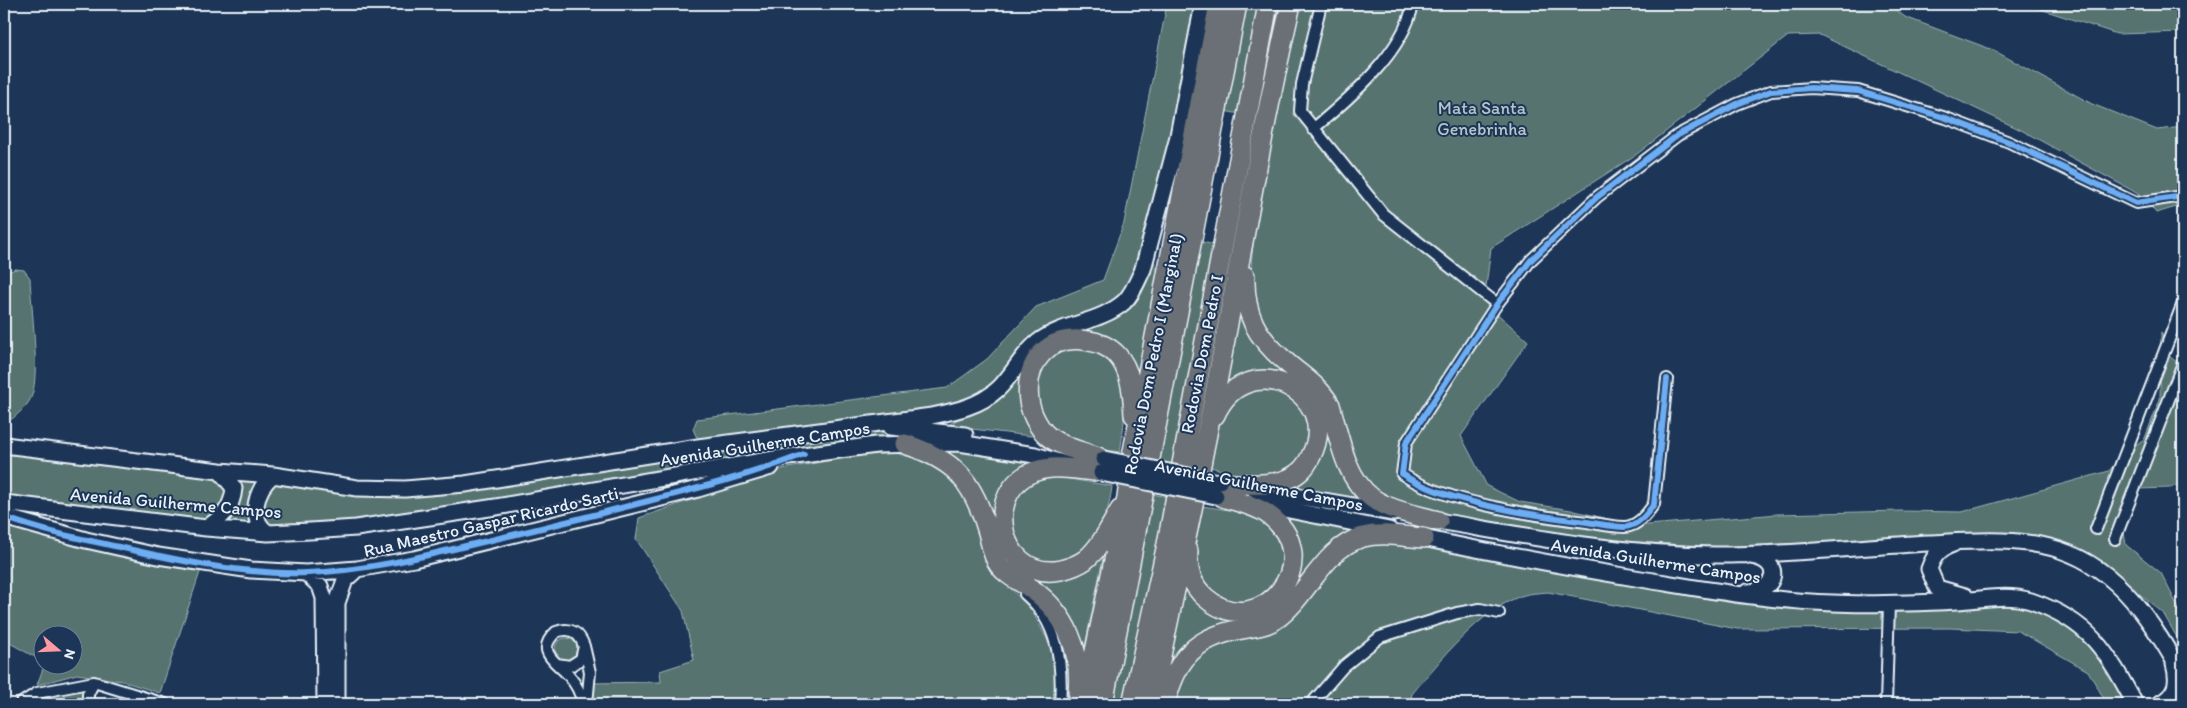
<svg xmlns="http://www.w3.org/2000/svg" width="2187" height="708" viewBox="0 0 2187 708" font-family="Itim,sans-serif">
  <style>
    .green { fill: #567370; stroke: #9fb2b4 }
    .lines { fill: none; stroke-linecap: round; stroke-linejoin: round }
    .street-casing { stroke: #e8f1f8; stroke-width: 14 }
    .secondary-casing { stroke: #e8f1f8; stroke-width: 19 }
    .highway-casing { stroke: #e8f1f8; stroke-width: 22 }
    .street { stroke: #1d3557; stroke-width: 10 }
    .secondary { stroke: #1d3557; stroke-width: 15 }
    .highway { stroke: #6b6f74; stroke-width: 19 }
    .secondary-bridge-casing { stroke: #e8f1f8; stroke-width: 19; stroke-linecap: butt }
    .secondary-bridge { stroke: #1d3557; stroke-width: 15 }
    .cycleway-casing { stroke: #1d3557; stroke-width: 9 }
    .cycleway { stroke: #6dadf4; stroke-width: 6 }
    .labels { text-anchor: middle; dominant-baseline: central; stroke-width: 4; stroke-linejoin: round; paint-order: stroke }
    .park-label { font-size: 18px; fill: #b5c5c8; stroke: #1d3557 }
    .street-label { font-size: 18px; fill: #e8f1f8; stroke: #1d3557 }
  </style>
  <rect width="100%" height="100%" fill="#1d3557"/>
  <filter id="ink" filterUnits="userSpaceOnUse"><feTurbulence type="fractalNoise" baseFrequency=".02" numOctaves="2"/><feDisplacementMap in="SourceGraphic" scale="10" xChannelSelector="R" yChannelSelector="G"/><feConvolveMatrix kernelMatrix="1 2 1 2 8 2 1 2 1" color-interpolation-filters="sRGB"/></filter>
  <g filter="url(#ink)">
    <path class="green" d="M1167 4H1194L1169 138 1142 249 1129 282 1113 304 1014 364 980 397 926 414 703 441 696 436 693 429 697 419 947 388 987 359 1036 307 1103 280 1124 223Z
      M1244 4H1261L1240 114 1224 111Z
      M1301 4H1888L1905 17 1993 50 2092 104 2157 130 2183 127V205L2156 213 2145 199 2133 191 2021 130 1820 35 1788 36 1637 154 1491 248 1484 302 1528 341 1461 436 1487 486 1520 502 1571 510 1636 526 1778 514 1900 511 1962 512 2109 471 2121 456 2145 438 2160 399 2161 332 2169 356 2183 367V483L2170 488 2138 489 2121 514 2126 545 2161 573 2183 617V648L2163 613 2096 559 2064 542 2017 534 1711 547 1536 535 1373 499 1336 428 1247 312 1258 189Z
      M2025 4H2183V32L2117 34Z
      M1199 241 1214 245 1173 466 1156 463Z
      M1154 261 1160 276 1139 380C1134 368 1129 357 1118 348 1114 344 1107 342 1101 340 1054 318 1007 367 1024 415 1027 422 1034 430 1039 437L947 426C960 416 978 413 991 403 1011 386 1020 360 1039 344 1052 333 1070 330 1086 327 1126 318 1137 295 1154 261Z
      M16 269 24 270 30 278C31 306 40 372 32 395 29 405 19 413 12 419L4 418V273Z
      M1237 309 1247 330 1311 389 1354 492 1360 500 1281 490 1317 458 1299 387 1223 389Z
      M1075 346C1082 348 1091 348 1098 351 1133 364 1125 422 1120 452L1100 449 1047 429 1032 405 1034 375 1048 351Z
      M1264 384C1272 387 1283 388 1290 392 1294 395 1297 400 1300 404 1322 430 1304 472 1271 477 1251 480 1229 472 1211 467L1217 424 1237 393Z
      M851 432H890L892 437 358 525 267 529 261 519 262 492 275 478 410 491Z
      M955 449 1041 464 1004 487 1021 568 1098 556 1103 558 1082 660 1004 565 957 462 944 450Z
      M4 451 215 475 226 485 228 500 219 513 205 521 4 495Z
      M895 453 918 459 954 480 966 494 993 569 1032 611 1047 639 1056 663 1055 704H586L590 683 661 682 660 671 694 660 683 611 636 539 639 518 777 470 855 456Z
      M228 475 265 477 259 529 214 526 230 514Z
      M1051 476 1112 486C1111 500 1102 534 1094 544 1081 563 1049 572 1029 560 1004 544 1002 506 1023 487 1030 481 1043 479 1051 476Z
      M1151 494 1169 497 1127 704H1110Z
      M1202 506 1236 511 1265 523 1284 544 1285 569 1273 592 1251 602H1226L1207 589 1194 551Z
      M1280 514 1356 530 1275 611 1252 622 1229 623 1205 631 1183 647 1166 668 1184 575 1220 611 1289 587Z
      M4 523 201 569 160 693 122 681 77 674 37 685 44 666H72V636H42V661L8 642 4 627Z
      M1383 535 1541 570 1739 604 1795 607 2017 606 2044 611 2088 637 2129 704H2107L2088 671 2018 631 1950 628 1737 629 1548 592C1539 593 1529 593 1521 596 1479 611 1440 661 1412 694L1410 704H1169L1200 645 1267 623 1335 554Z
      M555 649a11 11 0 1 1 22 0a11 11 0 1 1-22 0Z
      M86 688 82 695 84 704H51L43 697Z"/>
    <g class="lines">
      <defs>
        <path id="street" d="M1321 4 1302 84 1300 111 1383 214 1497 304
          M1313 129C1349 99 1404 52 1413 4
          M1667 379 1654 504C1647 514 1638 526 1625 527 1613 527 1599 524 1587 522 1537 516 1443 502 1402 474L1406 443 1497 304 1531 260 1597 197 1678 135 1737 104 1771 91 1811 88 1858 91 1946 118 2009 142 2136 203 2183 196
          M2096 529 2183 303
          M2115 539 2183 363
          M1025 594C1058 622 1063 664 1060 704
          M584 646 590 672 587 704
          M557 664 570 666 581 659 584 646C579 632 570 627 556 632 534 652 557 662 569 676 576 684 581 694 583 704
          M25 701 33 700 43 704
          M20 704 37 693 94 682 165 704
          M88 704V694L94 682
          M1311 704 1344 666 1380 637 1457 613 1480 609 1499 613
          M1886 704 1889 603"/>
        <path id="secondary" d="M891 427 965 435
          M4 445 220 471 273 475 357 488 405 489 465 484 698 447 932 416C956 411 980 406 998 389 1013 375 1022 354 1038 342 1063 323 1100 323 1124 302 1133 293 1138 280 1143 269L1177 141 1203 4
          M1254 489 1394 513
          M4 503 206 528 268 533 310 531 356 528 496 507 774 459 876 445 959 443 1035 455 1069 465
          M1255 503 1389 530
          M4 517 86 540 158 556 251 570 306 573 357 569 414 559 698 489 771 467
          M1426 519C1523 535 1617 555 1716 555 1787 555 1858 547 1929 543 1972 541 2019 537 2060 550 2121 570 2153 624 2183 676
          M206 528C223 517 232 509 234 488L220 471
          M268 533C247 519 256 489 273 475
          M1414 536C1491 553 1569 567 1647 580 1709 590 1770 601 1833 603 1874 605 1916 603 1957 601 1982 600 2006 593 2031 601 2090 621 2107 652 2135 704
          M1953 544C1939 549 1934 555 1929 569L1937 588 1965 596
          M306 573 320 586 324 598 325 704
          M1747 592C1778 592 1783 560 1751 556
          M337 704V603L345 580 357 569
          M2159 704C2177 695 2179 682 2174 664"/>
        <path id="highway" d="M1245 276C1244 314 1256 337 1286 362 1303 377 1319 386 1330 405 1339 436 1345 478 1372 498 1390 511 1417 515 1438 521
          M1215 415C1246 345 1343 392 1311 456 1305 469 1297 476 1283 481 1265 486 1245 484 1226 484
          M905 444C955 460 972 480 987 529 991 541 991 554 999 565 1007 576 1022 582 1033 590 1066 614 1082 651 1078 692
          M1098 457C1083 452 1065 448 1052 439 1040 432 1031 414 1029 401 1024 362 1048 333 1089 341 1098 342 1109 347 1116 354 1131 369 1133 394 1134 415
          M1094 471C1081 470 1066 467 1052 468 977 473 994 583 1061 570 1069 568 1078 565 1085 560 1101 547 1110 527 1120 510
          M1188 551C1187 570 1191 585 1206 598 1261 645 1331 557 1266 513 1254 505 1237 502 1223 497
          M1084 704 1127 498 1132 456 1219 4
          M1103 704 1237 4
          M1132 704 1167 544 1268 4
          M1151 704C1168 619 1188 534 1204 449 1234 300 1257 151 1291 4
          M1165 704C1175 664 1190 641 1232 631 1246 627 1263 628 1276 619 1307 597 1324 547 1363 537 1383 532 1404 537 1424 538"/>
      </defs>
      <use href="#street" class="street-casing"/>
      <use href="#secondary" class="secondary-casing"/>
      <use href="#highway" class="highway-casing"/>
      <use href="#street" class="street"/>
      <use href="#secondary" class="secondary"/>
      <use href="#highway" class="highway"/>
      <defs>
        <path id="secondary-bridge" d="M1104 459 1219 482
          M1101 473 1216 496"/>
      </defs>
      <use href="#secondary-bridge" class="secondary-bridge-casing"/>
      <use href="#secondary-bridge" class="secondary-bridge"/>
      <defs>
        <path id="cycleway" d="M1667 379 1654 504C1647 514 1638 526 1625 527 1613 527 1599 524 1587 522 1537 516 1443 502 1402 474L1406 443 1497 304 1531 260 1597 197 1678 135 1737 104 1771 91 1811 88 1858 91 1946 118 2009 142 2136 203 2183 196
          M4 517C41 531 81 539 119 547 180 561 245 575 307 573 363 571 417 558 470 545 514 535 558 524 602 513 670 495 739 480 804 454"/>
      </defs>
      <use href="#cycleway" class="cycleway-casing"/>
      <use href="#cycleway" class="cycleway"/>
    </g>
  </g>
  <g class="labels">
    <g class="park-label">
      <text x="1482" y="108">Mata Santa<tspan x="1482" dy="21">Genebrinha</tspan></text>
    </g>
    <g class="street-label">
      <text transform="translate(1153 354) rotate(-79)">Rodovia Dom Pedro I (Marginal)</text>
      <text transform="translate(1202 354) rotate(-79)">Rodovia Dom Pedro I</text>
      <text transform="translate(765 444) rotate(-9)">Avenida Guilherme Campos</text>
      <text transform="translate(1259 485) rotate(11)">Avenida Guilherme Campos</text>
      <text transform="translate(176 503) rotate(5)">Avenida Guilherme Campos</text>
      <text transform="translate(491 522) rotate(-13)">Rua Maestro Gaspar Ricardo Sarti</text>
      <text transform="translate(1656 561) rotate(9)">Avenida Guilherme Campos</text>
    </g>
  </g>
  <rect width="2187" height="708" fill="none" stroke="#1d3557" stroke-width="20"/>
  <rect x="10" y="10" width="2167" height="688" fill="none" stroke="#e8f1f8" stroke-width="2" filter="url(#ink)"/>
  <g transform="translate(58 650) rotate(109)"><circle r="24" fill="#1d3557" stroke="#6e8097"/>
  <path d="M0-4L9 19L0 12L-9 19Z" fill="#ff9aa2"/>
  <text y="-8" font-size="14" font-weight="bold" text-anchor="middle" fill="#e8f1f8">N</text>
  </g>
</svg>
